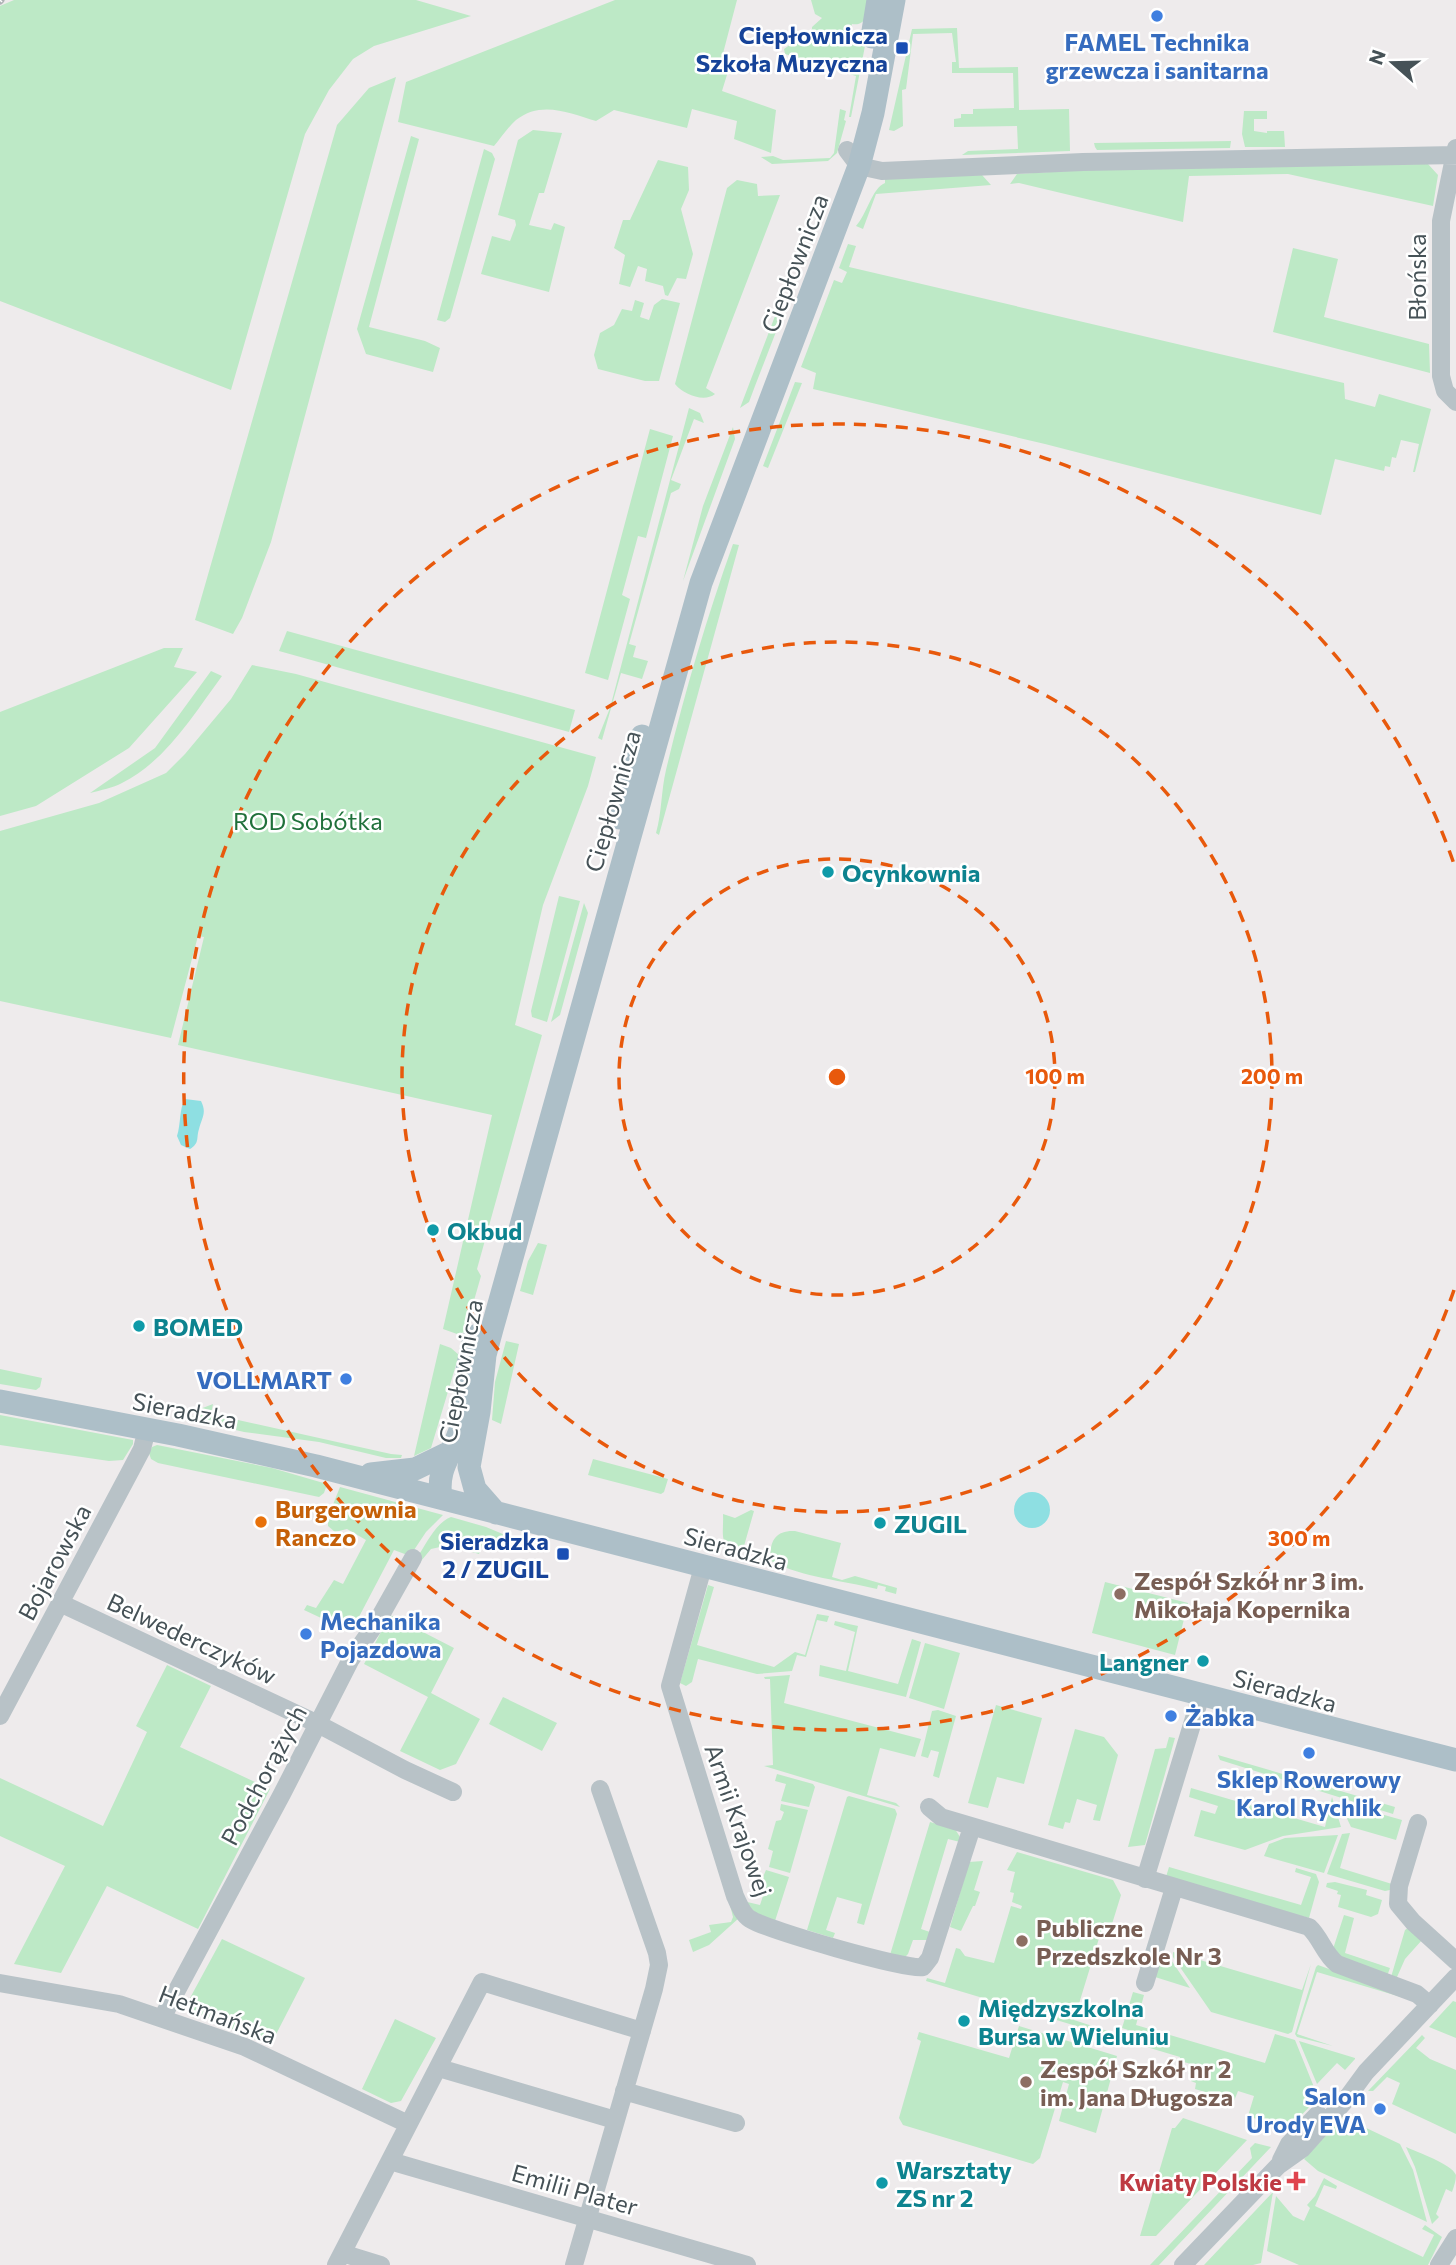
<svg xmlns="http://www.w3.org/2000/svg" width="1456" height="2265" viewBox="0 0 1456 2265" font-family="Commissioner,sans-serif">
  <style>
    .green { fill: #bde9c6 }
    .water { fill: #8edfe2 }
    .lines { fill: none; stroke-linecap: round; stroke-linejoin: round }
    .minor { stroke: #b8c2c7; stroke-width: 18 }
    .major { stroke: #adbfc8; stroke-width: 23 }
    .rail-casing { stroke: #aeb2b5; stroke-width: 7 }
    .rail { stroke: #fff; stroke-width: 4.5; stroke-dasharray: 13; stroke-linecap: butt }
    .ring { fill: none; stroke: #e8590c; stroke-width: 3.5; stroke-dasharray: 12 9 }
    .shop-dot { fill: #3f7fe0; stroke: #fff; stroke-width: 2.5 }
    .transit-dot { fill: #1a4fb4; stroke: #fff; stroke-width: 2.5 }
    .culture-dot { fill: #0f9aa8; stroke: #fff; stroke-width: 2.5 }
    .food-dot { fill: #e8710a; stroke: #fff; stroke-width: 2.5 }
    .education-dot { fill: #8d6e63; stroke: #fff; stroke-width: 2.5 }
    .health-dot { fill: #e0444e; stroke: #fff; stroke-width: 2.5 }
    .labels { text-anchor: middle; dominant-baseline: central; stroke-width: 5; stroke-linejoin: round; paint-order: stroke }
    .transit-label { font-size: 24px; font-weight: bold; fill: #164399; stroke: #fff; text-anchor: end }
    .shop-label { font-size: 24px; font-weight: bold; fill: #366cbe; stroke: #fff }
    .street-label { font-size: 24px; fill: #465257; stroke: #fff }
    .park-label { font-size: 24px; fill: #1f703a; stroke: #fff }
    .culture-label { font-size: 24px; font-weight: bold; fill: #0d838f; stroke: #fff; text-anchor: start }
    .food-label { font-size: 24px; font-weight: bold; fill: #c56008; stroke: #fff; text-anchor: start }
    .education-label { font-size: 24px; font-weight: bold; fill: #785e54; stroke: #fff; text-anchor: start }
    .health-label { font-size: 24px; font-weight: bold; fill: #be3a42; stroke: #fff; text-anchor: end }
    .centre { fill: #e8590c; stroke: #fff; stroke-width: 3.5 }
    .ring-label { font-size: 21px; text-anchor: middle; font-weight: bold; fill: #e8590c; stroke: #fff; stroke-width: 5; stroke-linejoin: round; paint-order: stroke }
  </style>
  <rect width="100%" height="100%" fill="#eeebec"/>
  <path class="green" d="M14 0H416L471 16 374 46 353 59 329 90 305 134 231 390 0 301V6Z
    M615 0H737L721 61 730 65 722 91 776 110 771 153 734 139 737 121 692 109 687 128 614 110 596 121C570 113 541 100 516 120 508 127 501 138 494 146L398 122 406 82Z
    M811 0H874C869 11 866 27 852 24L848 36 861 45 862 42 865 46 851 117H849L856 76 785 54 784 49 812 29V27L822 18 815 14Z
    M957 28 959 68 1018 67 1019 110 1069 109 1070 151 962 155 968 151 1018 149 1017 126 954 127V119L961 118V114H973V109L1014 108 1013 73H952V62H956L952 33 913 34 906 89 902 90 903 126 894 131 889 130 912 29Z
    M396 77 271 542 242 618 233 634 195 620 337 125 369 88Z
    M840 109 846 111 844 120 846 121 837 153 828 161 772 164 761 157 773 156 783 160 830 158 834 153Z
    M1244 111H1267V119H1254V131L1267 133V131H1284L1285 147H1245L1242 134Z
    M533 130 562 133 544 193H539L529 225 551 230 554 223 565 227 549 292 481 274 492 236 510 241 516 225 515 220 498 215 518 140Z
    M411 136 419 139 369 327 425 341 440 348 433 372 366 354 357 329Z
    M1231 141 1230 148 1097 150 1095 147 1094 143Z
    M484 149 492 153 495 159 450 318 445 322 437 320Z
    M658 160 688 167 689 190 681 209 693 254 686 279 677 278 668 296 665 295 663 286 645 281 647 269 638 266 630 287 619 284 625 255 614 248 623 220H630Z
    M1420 164H1428L1438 175 1433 206 1288 174 1189 176 1183 222 1019 183 1010 184 1017 174 1100 169Z
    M982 175 991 185 876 194 863 229 856 226C867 214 872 188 885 183V179Z
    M737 180 757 184 758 196 780 195 706 388 715 394C704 403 683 394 675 384L727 188Z
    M848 244 856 246 849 267 1344 383 1345 399 1375 407 1379 394 1431 409 1415 472H1413L1419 444 1401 440 1396 458 1392 457 1390 467 1385 466 1384 471 1335 459 1321 515 1045 444 813 389 816 373 801 367 834 280 842 283 847 272 839 268Z
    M1293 248 1338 259 1324 317 1429 344 1430 373 1273 332Z
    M783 295 779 324 755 386 749 402 740 408Z
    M662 299 680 303 659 381H645L598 369 594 355 600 333 614 325 622 309 632 311 635 300 644 303 640 317 649 320 654 305Z
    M795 382 802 383 768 468 763 466Z
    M689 408 700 413 704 423 694 419 671 480 681 484 679 489 671 493 629 644 636 646 633 657 648 661 642 679 621 673 602 740 598 738 610 708Z
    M733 427 735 439 683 581 703 506Z
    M650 429 673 436 646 538 638 536 622 595 630 599 608 680 585 673Z
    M733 544 739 545 659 835 656 833C662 812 661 791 666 770 684 694 707 617 733 544Z
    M287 631 575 710 569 732 279 651Z
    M164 648H183L174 667 197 672 129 748 36 806 0 816V712Z
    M252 665 296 674 596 757 588 786 543 905 515 1025 542 1035 477 1269 481 1276 465 1332 457 1334 443 1329 492 1115 178 1045 204 937 198 936 171 1038 0 1001V831L99 803 166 773 185 754 231 699Z
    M211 671 222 676C194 714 166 761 122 783 113 788 101 790 90 793L155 748Z
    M559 896 580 901 547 1022 532 1017 531 1011Z
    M584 903 588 913 560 1015 551 1022Z
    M538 1243 547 1245 533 1295 520 1291 528 1261Z
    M506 1341 519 1344 501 1424 492 1420 495 1382Z
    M440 1344 451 1348 459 1355 431 1448 414 1456Z
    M0 1369 42 1378 40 1387 36 1390 0 1384Z
    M213 1404 211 1414 391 1454 402 1455 401 1458H386L319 1442 244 1432 191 1419 200 1409Z
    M0 1415 133 1440V1444L123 1460 109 1461 0 1445Z
    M157 1445 272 1468 327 1484 324 1493 319 1497 158 1463 151 1459 149 1453 152 1447Z
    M593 1459 668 1479 664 1492 661 1494 588 1475Z
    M340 1487 443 1515 426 1532 410 1556 394 1550 351 1632 304 1610 307 1605 316 1608 334 1580 343 1584 366 1540 347 1529 335 1532 328 1526V1517Z
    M751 1510 754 1511 742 1553C717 1546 724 1535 723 1514L735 1518Z
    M451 1517 486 1527 517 1540V1546L485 1537 479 1554 449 1545 431 1549 421 1561 416 1559C426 1545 435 1523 451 1517Z
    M795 1531 841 1543 832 1577 842 1580 855 1576 897 1588 896 1594 885 1591 886 1587 878 1585 877 1589C841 1580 804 1578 771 1561 769 1543 774 1530 795 1531Z
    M1105 1582 1188 1603 1175 1655 1092 1633Z
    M708 1585 714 1587 697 1645 774 1667 795 1652 805 1655 817 1614 829 1616 827 1622 817 1620 806 1657 797 1655 792 1671 757 1674 698 1659 692 1682 686 1686 680 1683Z
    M390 1615 454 1648 431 1693 480 1719 456 1764 440 1770 400 1751 428 1697 364 1664Z
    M835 1621 858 1626 848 1671 898 1684 912 1639 921 1642 906 1697 819 1676 820 1665 846 1671 855 1632 834 1625Z
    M925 1643 960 1653 944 1709 909 1698Z
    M167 1665 211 1686 180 1747 270 1789 198 1929 107 1886 61 1973 14 1964 65 1866 0 1836V1778L103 1826 147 1732 136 1726Z
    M790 1675 784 1703 921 1739 915 1757 880 1748 867 1795 896 1803 900 1807 764 1766 773 1765 770 1679H765L764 1677Z
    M503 1697 557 1723 542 1751 489 1724Z
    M996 1705 1042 1718 1024 1784 997 1777 988 1808 968 1803Z
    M938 1710 956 1716 939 1778 933 1776 939 1752 931 1750 928 1758 921 1756 932 1711Z
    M1075 1729 1104 1737 1118 1755 1100 1821 1093 1820 1097 1805 1077 1799 1070 1823 1065 1822 1063 1829 1048 1825Z
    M1169 1737 1175 1738 1145 1845 1128 1847 1155 1749 1166 1748Z
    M1218 1755 1395 1807 1393 1814 1220 1760Z
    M777 1774 813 1784 815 1787 809 1807 781 1801 786 1784 775 1781Z
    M1191 1788 1325 1827 1332 1797 1341 1827 1283 1836 1245 1850 1194 1836 1201 1810 1215 1814 1218 1806 1189 1797Z
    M849 1796 895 1809 897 1814 864 1925 857 1923 862 1904 837 1897 826 1930 835 1933 833 1938 807 1930 847 1797Z
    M1342 1803 1402 1820 1396 1840 1351 1827 1341 1806Z
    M781 1804 808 1810 790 1873 769 1867 773 1851 768 1849 776 1821 781 1820 784 1812 780 1810Z
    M930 1822 955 1829 960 1837V1842L948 1839 921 1929 933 1933 928 1940H913L908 1954 903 1959 890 1955Z
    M1350 1833 1340 1868 1392 1884 1390 1890 1385 1891 1327 1874 1342 1834Z
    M1338 1835 1324 1873 1264 1856 1269 1844 1285 1838Z
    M1017 1852 1113 1880 1121 1895 1112 1924 1104 1922 1074 2020 1129 2038 1131 2031 1122 2028 1133 1992 1144 1995 1136 2025 1265 2063 1275 2034 1295 2040 1318 2097 1317 2099 1287 2130 1248 2116 1254 2096 1238 2091 1234 2101 1195 2089 1196 2083 1191 2081 1193 2076 1188 2074 1191 2064 1180 2061V2057L926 1981 927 1978 945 1983 956 1948 960 1949 965 1956 994 1963 1011 1906 1021 1909 1022 1906 1012 1902 1014 1893 1010 1892 1015 1872 1007 1870Z
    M983 1861 974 1890 980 1892 975 1906H973L961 1931 950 1927 969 1862Z
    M1169 1867 1301 1905 1311 1877 1295 1872 1296 1868 1316 1874 1319 1882 1309 1918 1165 1880Z
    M766 1870 789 1877 775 1921 759 1916 743 1901 760 1905 763 1896H767L769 1890 765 1888 763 1877Z
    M1335 1882 1367 1890 1366 1895 1382 1900 1378 1914 1371 1917 1338 1907 1341 1895 1337 1894 1338 1891 1326 1887 1327 1883Z
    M727 1893 739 1918 709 1945 693 1952 689 1940 711 1932 709 1925 731 1922 733 1917Z
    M1344 1915 1354 1918 1345 1953 1390 1968 1386 1979 1332 1952Z
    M1412 1925 1422 1940 1405 1959 1397 1977H1391L1405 1930Z
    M222 1939 305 1978 270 2046 195 2012 190 1998Z
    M1165 1951 1190 1988 1155 1977 1162 1952Z
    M1173 1952 1302 1990 1311 1964 1292 2032 1288 2034 1211 2012 1173 1957Z
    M1318 1965 1409 1998 1411 2000 1317 1972 1297 2034 1333 2046 1297 2037 1295 2034 1316 1967Z
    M1453 2001 1456 2002V2038L1429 2027Z
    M395 2019 436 2038 401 2101 391 2103 362 2089Z
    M1019 2026 1117 2056 1096 2133 1059 2121 1069 2084 1063 2082 1040 2158 1033 2164 903 2125 899 2118 921 2041 917 2039 919 2032 1009 2058Z
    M1422 2035 1425 2038 1416 2048 1430 2059 1456 2070V2134L1392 2104 1400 2083 1387 2077 1373 2091H1368Z
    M1299 2041 1355 2058V2059L1345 2070 1337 2063 1317 2084Z
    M1343 2117 1400 2144 1413 2170 1427 2222 1318 2171 1304 2159Z
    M1183 2118 1247 2140 1156 2236H1140L1172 2128H1175Z
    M1255 2143 1271 2147 1159 2265H1150L1252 2158 1250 2148Z
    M1406 2147C1417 2152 1452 2164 1456 2175 1456 2181 1454 2186 1452 2192L1446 2189 1436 2214 1439 2217 1432 2224 1415 2167Z
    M1324 2178 1337 2186 1336 2189 1324 2185 1315 2206 1423 2257 1434 2235 1422 2229 1425 2225 1442 2237 1428 2265H1299L1267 2251 1276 2196 1293 2216 1304 2221 1310 2208 1307 2205 1315 2196Z
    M1273 2192 1261 2263 1253 2265H1204Z"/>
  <path class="water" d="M185 1099 201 1101C207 1113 202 1117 199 1129 196 1138 200 1143 190 1149L181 1145 177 1136C181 1124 179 1109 185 1099Z
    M1014 1510a18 18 0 1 1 36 0a18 18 0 1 1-36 0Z"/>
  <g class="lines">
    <path class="minor" d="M1456 148 1441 221V376L1445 391 1456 402
      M847 150 859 166 882 171 1083 162 1456 155
      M703 1567 670 1686 735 1896C739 1904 742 1914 750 1919 767 1930 905 1970 923 1967L930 1958 972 1827
      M60 1603 318 1724 405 1770 453 1792
      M0 1716 132 1468 142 1449 147 1429
      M929 1807 941 1817 1309 1927C1321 1938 1324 1954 1337 1964L1417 1994 1430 2005
      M1418 1823 1399 1886 1398 1904 1413 1922 1456 1961
      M1145 1879 1201 1695
      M0 1983 119 2004 245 2047 408 2124
      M1145 1983 1174 1888
      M162 2018 282 1794 351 1659 377 1622 413 1558
      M439 2068 615 2120
      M624 2091 736 2123
      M1281 2160 1289 2144 1318 2114
      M390 2161 747 2265
      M342 2253 381 2265
      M336 2265 482 1982 642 2031
      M574 2265 654 1989 659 1965 657 1953 600 1789
      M1183 2265 1278 2166 1302 2149 1344 2102 1366 2072 1456 1977
      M1439 2265 1456 2238"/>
    <path class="major" d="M872 37 878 0
      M619 818 642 736
      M0 1401 178 1435 316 1466 1456 1760
      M371 1474 415 1469 448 1453
      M441 1498C436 1466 453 1455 461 1427 467 1411 465 1396 466 1379 467 1365 471 1350 475 1336
      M496 1513 475 1489 469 1467 479 1412 485 1355 492 1329 701 583 859 166 873 113 894 0"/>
    <defs>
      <path id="rail" d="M0 1 1 0"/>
    </defs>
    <use href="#rail" class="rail-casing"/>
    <use href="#rail" class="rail"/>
  </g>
  <g class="ring">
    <circle cx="837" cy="1077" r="218"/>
    <circle cx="837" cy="1077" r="435"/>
    <path d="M1454 1290A653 653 0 1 1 1454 864"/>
  </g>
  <g class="shop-dot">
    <circle cx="1157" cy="16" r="7"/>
    <circle cx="346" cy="1379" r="7"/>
    <circle cx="306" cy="1634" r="7"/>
    <circle cx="1171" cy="1716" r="7"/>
    <circle cx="1309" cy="1753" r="7"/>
    <circle cx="1380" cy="2109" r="7"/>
  </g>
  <g class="transit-dot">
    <rect x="895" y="41" width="14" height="14" rx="3.5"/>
    <rect x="556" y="1547" width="14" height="14" rx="3.5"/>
  </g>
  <g class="culture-dot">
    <circle cx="828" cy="872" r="7"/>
    <circle cx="433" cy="1230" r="7"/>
    <circle cx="139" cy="1326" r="7"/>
    <circle cx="880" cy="1523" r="7"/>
    <circle cx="1203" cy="1661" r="7"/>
    <circle cx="964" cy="2021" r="7"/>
    <circle cx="882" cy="2183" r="7"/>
  </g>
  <circle class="food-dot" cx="261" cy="1522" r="7"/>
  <g class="education-dot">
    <circle cx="1120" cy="1594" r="7"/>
    <circle cx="1022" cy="1941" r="7"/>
    <circle cx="1026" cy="2082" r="7"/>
  </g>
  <path class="health-dot" d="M1292.5 2170.5h7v7h7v7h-7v7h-7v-7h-7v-7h7z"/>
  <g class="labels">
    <g class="transit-label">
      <text x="888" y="34">Ciepłownicza<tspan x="888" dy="28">Szkoła Muzyczna</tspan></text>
      <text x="549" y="1540">Sieradzka<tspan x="549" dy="28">2 / ZUGIL</tspan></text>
    </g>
    <g class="shop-label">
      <text x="1157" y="41">FAMEL Technika<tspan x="1157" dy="28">grzewcza i sanitarna</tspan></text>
      <text x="332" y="1379" text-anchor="end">VOLLMART</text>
      <text x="320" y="1620" text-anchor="start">Mechanika<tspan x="320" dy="28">Pojazdowa</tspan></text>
      <text x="1185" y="1716" text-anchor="start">Żabka</text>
      <text x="1309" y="1778">Sklep Rowerowy<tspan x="1309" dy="28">Karol Rychlik</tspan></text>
      <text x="1366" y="2095" text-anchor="end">Salon<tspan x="1366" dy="28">Urody EVA</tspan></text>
    </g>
    <g class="street-label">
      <text transform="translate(794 263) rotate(-69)">Ciepłownicza</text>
      <text transform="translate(1416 277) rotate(-90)">Błońska</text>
      <text transform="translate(612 801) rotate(-74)">Ciepłownicza</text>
      <text transform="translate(460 1371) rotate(-79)">Ciepłownicza</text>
      <text transform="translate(185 1410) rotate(11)">Sieradzka</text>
      <text transform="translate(736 1548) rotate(15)">Sieradzka</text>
      <text transform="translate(54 1562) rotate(-62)">Bojarowska</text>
      <text transform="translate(192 1638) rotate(25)">Belwederczyków</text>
      <text transform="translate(1285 1690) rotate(15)">Sieradzka</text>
      <text transform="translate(263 1775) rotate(-62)">Podchorążych</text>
      <text transform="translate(739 1820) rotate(71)">Armii Krajowej</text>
      <text transform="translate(218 2014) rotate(21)">Hetmańska</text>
      <text transform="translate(575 2189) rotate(16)">Emilii Plater</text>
    </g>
    <g class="park-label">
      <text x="308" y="820">ROD Sobótka</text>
    </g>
    <g class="culture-label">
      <text x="842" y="872">Ocynkownia</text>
      <text x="447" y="1230">Okbud</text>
      <text x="153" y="1326">BOMED</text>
      <text x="894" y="1523">ZUGIL</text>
      <text x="1189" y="1661" text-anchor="end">Langner</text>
      <text x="978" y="2007">Międzyszkolna<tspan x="978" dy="28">Bursa w Wieluniu</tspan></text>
      <text x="896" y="2169">Warsztaty<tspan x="896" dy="28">ZS nr 2</tspan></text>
    </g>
    <g class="food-label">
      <text x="275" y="1508">Burgerownia<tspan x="275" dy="28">Ranczo</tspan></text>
    </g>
    <g class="education-label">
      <text x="1134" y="1580">Zespół Szkół nr 3 im.<tspan x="1134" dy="28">Mikołaja Kopernika</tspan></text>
      <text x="1036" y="1927">Publiczne<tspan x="1036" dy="28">Przedszkole Nr 3</tspan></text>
      <text x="1040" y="2068">Zespół Szkół nr 2<tspan x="1040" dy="28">im. Jana Długosza</tspan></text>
    </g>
    <g class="health-label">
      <text x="1282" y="2181">Kwiaty Polskie</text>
    </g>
  </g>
  <circle cx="837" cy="1077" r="10" class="centre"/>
  <g class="ring-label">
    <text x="1055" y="1084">100 m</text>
    <text x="1272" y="1084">200 m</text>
    <text x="1299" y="1546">300 m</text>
  </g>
  <g transform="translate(1393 63) rotate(290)" stroke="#ffffff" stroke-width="5" paint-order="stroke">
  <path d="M0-5L12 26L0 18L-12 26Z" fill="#465257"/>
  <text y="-10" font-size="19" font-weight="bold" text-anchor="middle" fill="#465257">N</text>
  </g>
</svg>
